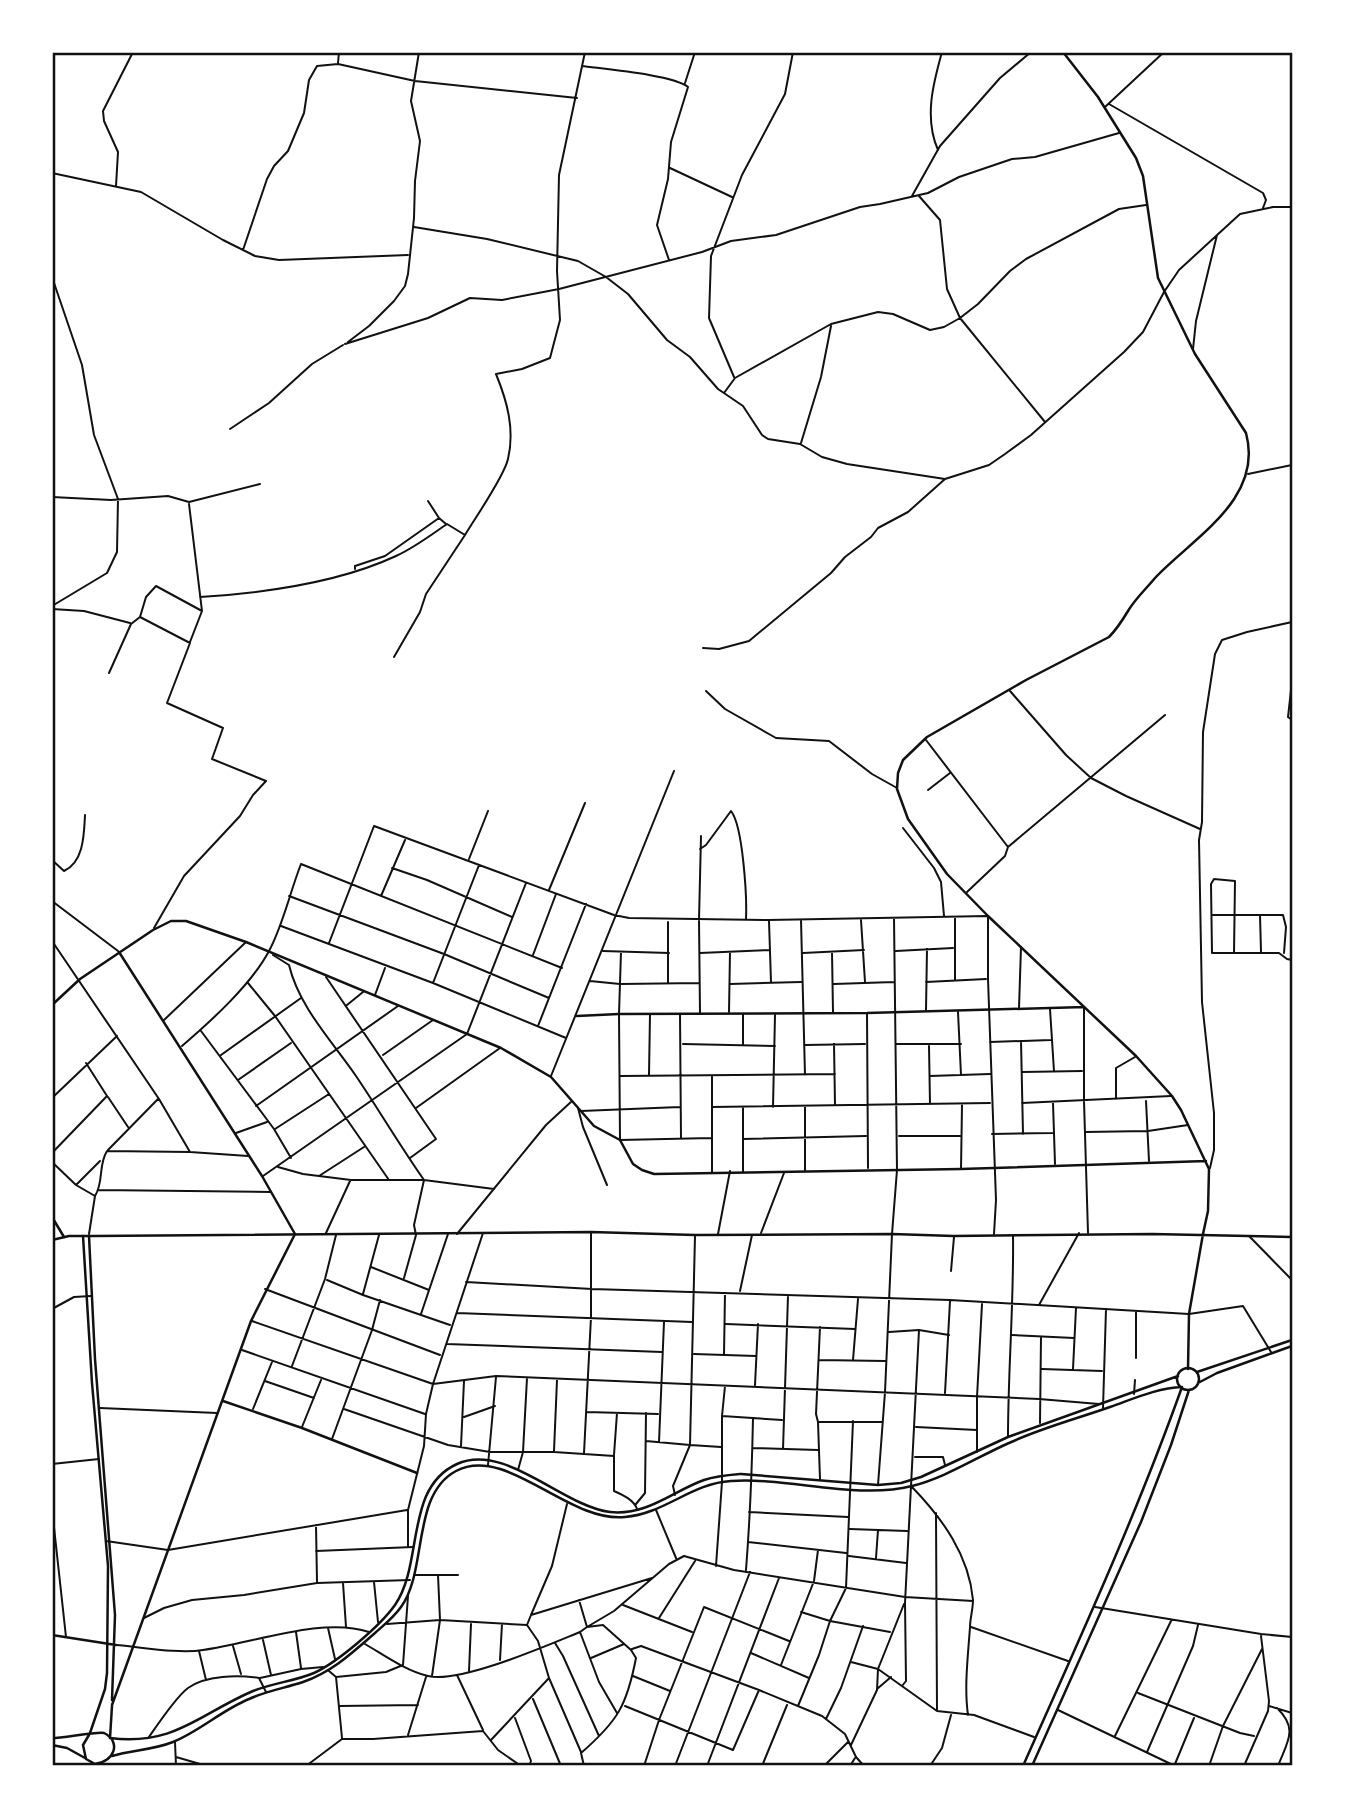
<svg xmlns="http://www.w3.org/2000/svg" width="1345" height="1818" viewBox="0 0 1345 1818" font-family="'Playfair Display',serif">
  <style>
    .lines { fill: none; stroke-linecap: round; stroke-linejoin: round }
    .minor { stroke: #111; stroke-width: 2 }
    .tertiary { stroke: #111; stroke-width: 2.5 }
    .secondary { stroke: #111; stroke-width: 2.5 }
    .primary { stroke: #111; stroke-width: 2.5 }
    .trunk { stroke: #111; stroke-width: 2.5 }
    .neatline { fill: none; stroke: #111; stroke-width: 2.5 }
  </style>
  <rect width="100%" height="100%" fill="#fff"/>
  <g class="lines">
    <path class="minor" d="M338 63 339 52
      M582 66C604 69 674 75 688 87L671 142 668 179 657 225 669 260
      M685 83 695 52
      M1109 104 1263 193 1266 200 1263 208
      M1105 107 1164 52
      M938 150C924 118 933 84 942 52
      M670 168 732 197
      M52 173 141 192 223 240 255 256 279 260 408 255
      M116 186 118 152 104 121 103 111 133 52
      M912 196 940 146 1000 78 1031 52
      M919 196 940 220 947 289 960 318 1045 422
      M414 227 487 239 578 261 606 277 628 294 667 340 690 357 718 389 743 406 762 435 768 439 800 444 822 457 847 464 945 479 989 465 1005 454 1031 435 1124 352 1143 332 1164 292 1179 270 1240 214 1273 207H1292
      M243 250 267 179 274 166 288 151 304 113 309 80 317 66 338 64 415 81 577 98
      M52 277 82 365 94 435 118 499 117 552 107 573 52 606
      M348 342 369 326 394 301 405 286 408 274 414 218 415 181 420 141 411 101 419 52
      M345 344 428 318 470 298 502 300 559 289 702 252 731 241 776 235 860 207 880 204 928 193 959 177 1012 159 1035 157 1119 133
      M1193 349 1196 321 1217 235
      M734 377 709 318 711 256 742 175 785 94 793 52
      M724 393 735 378 831 324 878 312 893 314 930 330 944 327 960 318 978 304 1010 271 1026 259 1119 209 1146 205
      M230 429 269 403 312 364 343 345
      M801 443 821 377 831 326
      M1248 474 1292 465
      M52 497 111 500 168 496 189 502 260 484
      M428 501 439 518 446 524
      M189 504 202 611 190 642
      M355 569V566L385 556 439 518
      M200 597C264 593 338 583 396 556 414 548 431 535 447 524L465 535C475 518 504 477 508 459 515 429 507 401 496 374L522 369 550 358 560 320 557 271 559 175 585 52
      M52 609 84 611 130 623
      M140 617 190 643 167 703 223 728 212 759 266 781 253 795 240 816 184 876 154 928
      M703 648 719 649 749 641 831 573 845 557 871 537 878 528 908 512 945 479
      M394 657 420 612 426 594 465 535
      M109 673 131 624 140 617 146 597 156 586 202 611
      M1292 681 1288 717 1292 720
      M706 691 725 709 776 738 829 741 872 774 897 788
      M1010 691 1066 755 1091 778 1126 796 1200 829
      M926 740 1008 847 1005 856 967 892
      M928 790 950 773
      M903 828 934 868 941 882 944 916
      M1008 847 1165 715
      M700 849 706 845 731 811C743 826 747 897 746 919
      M469 859 488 811
      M52 860 64 871C84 862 84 834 85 815
      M392 868 427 880 512 917
      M549 890 585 803
      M289 896 444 954 549 998
      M381 896 405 840
      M52 901 118 951
      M1213 915H1283L1286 927 1284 953
      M1260 915 1261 952
      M955 917V980
      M801 920 805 1075
      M861 920 865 982
      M769 921 771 982
      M281 926 433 983 566 1038
      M52 941 159 1099 190 1152
      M329 943 374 826 614 915 629 918 768 920 988 916V979L996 1200 994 1234
      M603 951 669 953
      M896 951 953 948
      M621 952 619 1014 620 1140 712 1138
      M832 952 833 1012
      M700 953 769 950
      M803 953 864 950
      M1234 953 1235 881 1214 879 1211 884 1212 953H1214C1236 953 1257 953 1279 953L1287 959 1292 960
      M273 955 289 965C299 1007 332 1041 356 1076 379 1110 400 1146 424 1180L414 1225 416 1235 404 1278
      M533 955 556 894
      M326 977 436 1139 410 1158
      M590 981 620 984 699 983
      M668 982V922
      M926 982 986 979
      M248 983 275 1016 389 1180
      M433 983 479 865
      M730 984 801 982
      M834 984 894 982
      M375 995 385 968
      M347 1005 363 992
      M1084 1007V1101L1088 1233
      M1019 1008 1021 947
      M1050 1009 1054 1071
      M926 1010 927 949
      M729 1012 730 952
      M958 1012 961 1075
      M700 1013 699 920 701 836
      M867 1013 868 1168
      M680 1014 681 1138
      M164 1020 246 942
      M538 1026 586 904
      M201 1031 274 1129 291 1158
      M1021 1041 1023 1134
      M990 1042 1051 1040
      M683 1044 775 1046
      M743 1044V1014
      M834 1044 835 1105
      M896 1044H961
      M805 1045 865 1044
      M182 1046C211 1021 251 985 269 951 283 925 290 892 301 864L562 968
      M929 1046 930 1104
      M221 1055 301 998
      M383 1055 433 1020
      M1022 1072 1082 1071
      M649 1075 650 1014
      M551 1076 674 771
      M620 1076 835 1074
      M930 1076 990 1074
      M238 1080 291 1043
      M108 1097 128 1127
      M52 1098 117 1036
      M1116 1099V1068L1135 1057
      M1146 1101 1149 1161
      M1022 1103 1171 1096
      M1053 1103 1055 1164
      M256 1106 398 1006
      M712 1107 990 1103
      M773 1107 775 1015
      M805 1107V1171
      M416 1108 500 1048
      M578 1108 583 1127 607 1185
      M581 1111 680 1107
      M275 1129 329 1094
      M1085 1132 1148 1131 1188 1125
      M236 1133 267 1122
      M992 1134 1053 1133
      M899 1136H960
      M743 1139 866 1136
      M108 1150 158 1099
      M52 1153 107 1096 86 1063
      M52 1162 76 1185 95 1196
      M278 1167 303 1174 351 1180H424L494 1189
      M1210 1168 1214 1150V1113L1202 1002 1199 840 1202 822 1203 732 1215 654 1222 640 1247 632 1292 622
      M961 1169 962 1105
      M712 1172V1076
      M743 1172V1108
      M263 1176 467 1034 526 883
      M319 1176 364 1147
      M77 1184 100 1161
      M98 1190 271 1192
      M326 1233 350 1181
      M761 1233 784 1173
      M89 1234 95 1196C104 1182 98 1165 107 1151L190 1152 248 1156
      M457 1234 546 1125 572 1101
      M718 1234 730 1171
      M695 1236 690 1445 721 1447
      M1249 1236 1292 1280
      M371 1267 429 1290
      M951 1271 954 1237
      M327 1280 363 1295 450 1325
      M466 1282 592 1289 950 1300 1189 1314 1243 1306 1271 1352
      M265 1289 440 1355
      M740 1291 752 1235
      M363 1294 379 1235
      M1039 1305 1079 1233
      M52 1309 74 1297 91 1296
      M457 1313 692 1322
      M421 1314 448 1234
      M252 1321 433 1384 496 1376 1039 1399 1099 1404
      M726 1324 855 1329
      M820 1327 816 1414 818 1422H882
      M889 1332 919 1330 949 1335
      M1012 1335 1074 1338
      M447 1344 662 1352
      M242 1350 425 1414
      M694 1354 756 1356
      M724 1354 725 1293
      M1136 1358V1311
      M819 1360 885 1361
      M853 1360 858 1299
      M292 1366 325 1279 336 1235
      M1042 1369 1102 1371
      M1073 1369 1076 1308
      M265 1381 314 1398
      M755 1385 758 1324
      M945 1393 950 1301
      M1134 1394 1135 1380
      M100 1408 217 1413
      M1103 1408 1106 1309
      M253 1409 272 1362
      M344 1409 448 1445 490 1452H554L614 1456V1491C623 1495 634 1500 637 1509
      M587 1412 658 1414
      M722 1416 782 1420
      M464 1417 495 1406
      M818 1422 820 1479
      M1040 1423 1041 1337
      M302 1427 321 1380
      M916 1427 977 1430
      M1008 1437C1008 1370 1014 1303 1013 1236
      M332 1439 372 1330 380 1300
      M646 1441 690 1445 673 1486 675 1495
      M659 1442 664 1322
      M461 1446 464 1381
      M753 1448 818 1450
      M783 1449 788 1296
      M554 1451 557 1380
      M977 1452V1397L982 1304
      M584 1453 591 1317V1232
      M614 1455 617 1413
      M915 1457H943L945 1465
      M52 1464 99 1459
      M488 1465 496 1377
      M518 1470 523 1452 527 1378
      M878 1485 885 1392 892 1234 897 1170 894 918
      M912 1487C942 1518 969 1555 973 1600 973 1609 970 1619 970 1627 968 1656 964 1687 968 1715
      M636 1504 645 1493 646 1413
      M52 1509 66 1637
      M656 1510 676 1558
      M749 1512 848 1517
      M936 1513 937 1710
      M316 1525 317 1582
      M850 1529 907 1531
      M106 1541 168 1550 407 1510
      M748 1542 846 1553
      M408 1546V1510L424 1446 426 1414 433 1384 483 1233
      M316 1551 413 1547
      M849 1556 906 1563
      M876 1558 878 1530
      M716 1566 722 1482V1416L725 1386
      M746 1570C750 1519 752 1469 753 1418
      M414 1575H458
      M374 1582 378 1622
      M343 1583 346 1627
      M579 1600 587 1627 614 1611 669 1564 684 1556 734 1570 905 1597 973 1601
      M623 1605 692 1632
      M1095 1607 1261 1634 1292 1637
      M801 1612 830 1621 890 1632
      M531 1615 552 1566 567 1504
      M144 1618 164 1608 192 1600 244 1595 317 1583 410 1580
      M659 1618 695 1561
      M387 1624 440 1620 527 1625 538 1641 549 1678 581 1752
      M527 1625 531 1615 652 1578
      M971 1627 1068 1661
      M328 1628 335 1659
      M296 1632 301 1668
      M580 1632 599 1682 617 1713
      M263 1640 271 1675
      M555 1643 563 1656 599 1736
      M365 1644C384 1655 406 1671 428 1676 459 1684 548 1645 580 1632L587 1627 603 1625 631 1650 636 1658C627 1705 618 1721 581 1753L584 1766
      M116 1645C141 1647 179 1654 203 1650 251 1644 322 1616 369 1632
      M233 1646 241 1674
      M632 1649 641 1646 759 1690 822 1716 845 1734 856 1757 864 1766
      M199 1651 206 1680
      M751 1653 809 1678
      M591 1658 624 1644
      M500 1660 502 1624
      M851 1662 878 1669 937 1711 974 1715 1034 1737
      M781 1665 814 1581 818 1550
      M329 1671 336 1677 342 1738
      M469 1671 471 1624
      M457 1675 483 1730
      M432 1676 440 1620 438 1575
      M633 1676 670 1691
      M336 1677 386 1672 403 1665 408 1596
      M260 1678 301 1669 323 1667
      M902 1686 906 1681 905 1603 919 1330
      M877 1689 891 1677
      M1138 1693 1240 1733 1254 1736
      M533 1699 561 1766
      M339 1706 418 1705
      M625 1706 733 1750 759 1690
      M798 1706 819 1655 830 1621 846 1588 853 1421
      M1269 1706 1292 1713
      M1277 1708C1299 1729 1287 1742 1278 1766
      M1058 1710 1175 1766
      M515 1718 531 1761 529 1766
      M826 1719 841 1688 863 1626
      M408 1735 426 1677
      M1115 1736 1171 1621
      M149 1737C158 1724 176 1697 188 1688 206 1675 238 1675 259 1678L266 1692
      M491 1740 549 1678
      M175 1742 176 1766
      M851 1745 877 1690 878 1669 904 1604
      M1147 1752 1193 1646 1198 1625
      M176 1757 207 1766
      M1175 1764 1194 1718
      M306 1766 342 1739H373L483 1731 498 1750 521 1766
      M644 1766 659 1720 704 1607 789 1641
      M675 1766 750 1572
      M707 1766 779 1578
      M762 1766 787 1705
      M824 1766 848 1742
      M850 1766 855 1758
      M930 1766 942 1748 951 1715
      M1209 1766 1223 1726 1262 1649
      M1244 1766 1268 1711 1269 1701 1261 1636"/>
    <path class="tertiary" d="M119 952 262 1176 295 1234"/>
    <path class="secondary" d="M1063 52 1098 97 1136 158 1143 176 1158 278 1195 354 1246 433C1264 499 1194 537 1155 578 1146 589 1135 599 1128 611 1122 621 1117 629 1109 637L1026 680 927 737 903 760 898 773 897 789 908 819 947 874 988 916 1136 1056 1172 1096 1181 1110 1209 1169 1208 1211 1203 1234
      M52 1005 80 979 153 930 171 921H186L246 942 501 1048 551 1077 594 1126 620 1140 633 1164 642 1170 654 1174 961 1169 1206 1161
      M577 1016 619 1014 867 1013 1084 1007
      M52 1217 64 1237
      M83 1236 92 1383 108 1566 107 1673 105 1689 90 1733
      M89 1236 95 1359 115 1615 112 1700
      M223 1401 302 1428 417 1473
      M52 1635 116 1645
      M112 1705 251 1321 295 1234
      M110 1738 112 1706"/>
    <path class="primary" d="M52 1240 69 1236H94L591 1232 695 1235 892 1234 954 1236 1152 1234 1292 1237
      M1188 1369 1189 1314 1203 1234"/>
    <path class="trunk" d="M1177 1379a11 11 0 1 1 22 0a11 11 0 1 1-22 0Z
      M1197 1372 1292 1340
      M1198 1383 1217 1373 1292 1346
      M52 1738C63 1738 99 1731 104 1733 122 1742 114 1762 95 1764L86 1759 83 1745 89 1735
      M110 1738C175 1746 199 1714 253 1691 273 1683 295 1681 314 1673 338 1662 380 1626 395 1605 424 1563 404 1488 457 1464 505 1442 562 1506 610 1512 647 1516 673 1491 704 1480 716 1476 729 1475 741 1474L878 1485 901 1483 921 1477 1008 1437 1178 1376
      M52 1745 67 1748 85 1758
      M112 1756C132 1750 153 1750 173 1742 200 1731 222 1710 249 1699 266 1691 285 1688 303 1682 332 1672 352 1653 375 1633 384 1625 394 1617 401 1607 428 1570 411 1495 456 1471 506 1444 568 1523 625 1517 664 1514 692 1483 731 1481 787 1477 857 1500 912 1486 945 1478 977 1457 1009 1443 1041 1428 1076 1419 1110 1407 1133 1399 1157 1388 1182 1387 1136 1516 1079 1640 1023 1766
      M1032 1766 1141 1522 1171 1445 1189 1390"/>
  </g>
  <rect width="1345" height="1818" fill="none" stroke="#ffffff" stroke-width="108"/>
  <rect x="54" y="54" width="1237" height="1710" class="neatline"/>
</svg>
